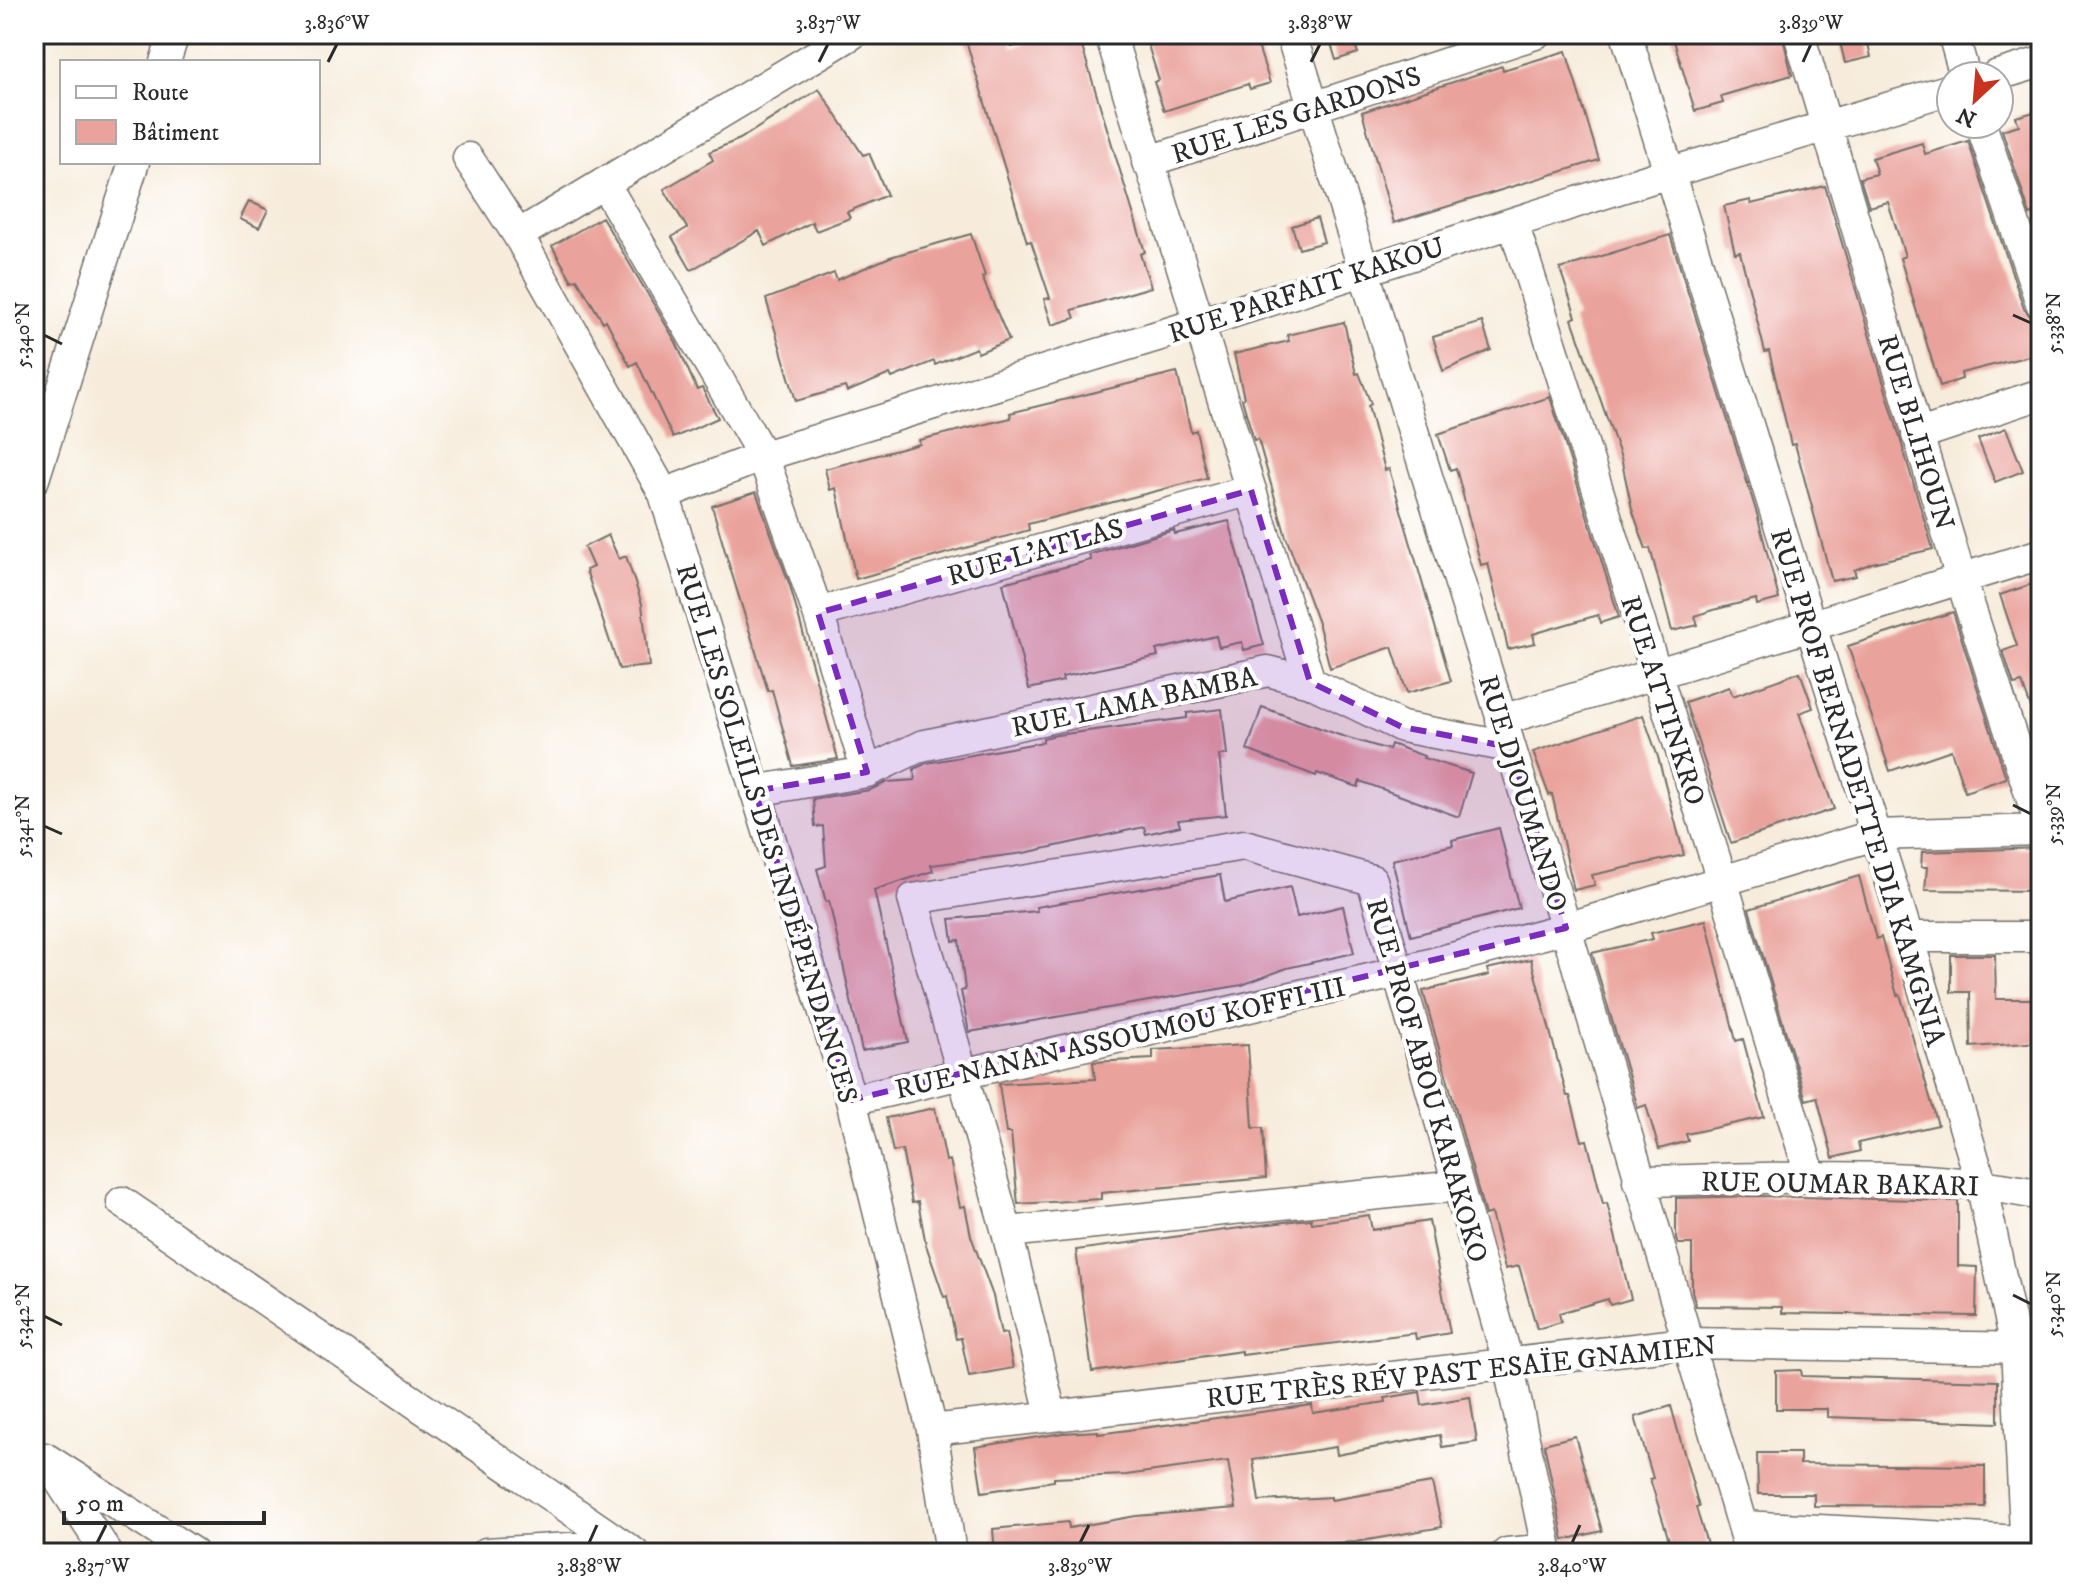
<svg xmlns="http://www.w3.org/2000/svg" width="2075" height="1587" viewBox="0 0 2075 1587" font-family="'IM FELL DW Pica',serif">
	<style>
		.building { fill: #eaa39c }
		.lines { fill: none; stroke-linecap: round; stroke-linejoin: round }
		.minor-casing { stroke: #726f69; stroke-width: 33 }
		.minor { stroke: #fff; stroke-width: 30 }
		.marked { fill: #7b2cbf; fill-opacity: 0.2; stroke: #7b2cbf; stroke-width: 6; stroke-dasharray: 16 10; stroke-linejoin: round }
		.ticks { fill: none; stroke: #2b2b2b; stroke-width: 3 }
		.labels { text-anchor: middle; stroke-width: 8; stroke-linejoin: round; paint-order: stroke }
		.street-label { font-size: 28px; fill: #2b2b2b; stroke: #fff }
		.neatline { fill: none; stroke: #2b2b2b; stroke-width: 3 }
		.ticks-label { font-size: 20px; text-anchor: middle; fill: #2b2b2b }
	</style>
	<rect width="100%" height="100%" fill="#fff"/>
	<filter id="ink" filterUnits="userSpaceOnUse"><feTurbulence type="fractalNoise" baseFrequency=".0125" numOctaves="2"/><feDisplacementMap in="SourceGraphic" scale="16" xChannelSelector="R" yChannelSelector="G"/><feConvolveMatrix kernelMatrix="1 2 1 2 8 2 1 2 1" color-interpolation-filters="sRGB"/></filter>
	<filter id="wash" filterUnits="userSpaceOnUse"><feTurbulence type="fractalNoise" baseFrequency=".006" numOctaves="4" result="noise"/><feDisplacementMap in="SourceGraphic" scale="32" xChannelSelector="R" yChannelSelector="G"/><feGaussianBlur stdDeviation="1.8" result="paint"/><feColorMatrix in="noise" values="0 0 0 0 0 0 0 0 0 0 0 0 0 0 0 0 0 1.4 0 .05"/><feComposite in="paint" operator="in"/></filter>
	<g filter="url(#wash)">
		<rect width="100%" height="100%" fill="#f7ecdb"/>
		<g id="blocks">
			<!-- building -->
			<path class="building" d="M964 34H1008L1012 47 1051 34H1078L1145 252 1140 254 1151 287 1072 310 1075 318 1052 325 1044 299 1050 298 1031 241 1027 242Z
				M1161 34H1254L1270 83 1250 89 1248 84 1164 111 1154 82 1159 80 1146 39Z
				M1328 34H1351L1358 53 1336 60Z
				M1672 34H1782L1792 75 1721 96 1723 103 1695 111Z
				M1838 34H1866L1871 57 1845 63Z
				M1566 51 1599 160 1394 223 1362 112 1502 66 1503 70Z
				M819 89 863 155 869 153 887 195 847 212 850 218 816 231 812 222 766 246 759 231 691 270 672 237 687 228 664 189 713 160 709 152 740 139Z
				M2041 110V211L2030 215 2002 130 2019 125 2016 117Z
				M1968 141 2024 309 2033 319 2041 353 1961 373 1962 379 1940 386 1900 258 1905 256 1888 202 1869 207 1860 178 1877 174 1872 158 1922 143 1925 154Z
				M1825 186 1933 549 1872 563 1854 570 1856 576 1832 581 1795 444 1791 445 1769 351 1765 352 1740 252 1735 253 1724 206 1751 200V204Z
				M249 201 268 210 259 228 240 219Z
				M602 217 676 342 697 390 702 388 718 418 673 438 637 362 630 366 606 320 603 322 577 279 572 281 552 246Z
				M1317 218 1324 242 1299 249 1292 226Z
				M971 234 985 276 982 277 1009 340 978 353 976 348 935 365 934 361 892 378 890 374 847 392 845 387 796 401 766 299 834 273 837 280 890 257Z
				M1670 235 1757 514 1779 599 1757 605 1756 599 1713 610 1695 616 1698 625 1672 631 1650 548 1646 549 1632 509 1621 458 1572 319 1576 317 1560 269Z
				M1344 322 1356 374 1359 373 1371 404 1368 406 1385 470 1389 469 1451 681 1407 693 1392 647 1330 668 1319 626 1286 537 1258 439 1254 440 1242 399 1244 398 1234 354 1289 341 1287 335Z
				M1482 322 1491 350 1443 371 1433 337Z
				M1177 372 1191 432 1196 430 1207 478 1028 524 1029 530 856 579 836 488 830 490 825 469 920 444 919 440 1011 418 1010 413Z
				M1550 397 1619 617 1600 623 1598 615 1533 634 1535 643 1508 649 1488 563 1481 565 1456 468 1450 470 1438 434Z
				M2006 428 2023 471 1995 482 1978 439Z
				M756 492 790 586 838 759 793 766 772 690 768 691 727 558 712 506Z
				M1229 521 1264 645 1244 650 1242 642 1219 647 1216 636 1156 650 1158 656 1062 677 1063 681 1029 689 1003 583 1091 560 1089 555 1174 530 1175 534Z
				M608 535 619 559 626 556 642 604 649 666 619 669 586 570 593 567 584 547Z
				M2041 581V726L2038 727 2022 683 2014 685 2003 651 2017 646 2000 595Z
				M1953 612 2006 778 1965 792 1951 750 1890 771 1848 646Z
				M1800 672 1813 708 1799 713 1834 809 1731 843 1685 702 1729 687 1733 696Z
				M1262 707 1339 735 1389 750 1391 744 1424 756 1423 758 1472 773 1459 817 1360 781 1358 787 1317 773 1316 776 1247 750Z
				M1222 709 1227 755H1219L1226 815 1178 820 1180 826 1146 834 1144 827 1024 853 931 865 933 871 874 890 908 1042 862 1051 829 901 826 902 817 869 826 866 823 826 815 827 813 799 870 790 887 782 915 780 914 769 927 763 1043 742V738L1057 735 1187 718V713Z
				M1643 715 1658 757 1684 855 1592 875 1595 885 1574 890 1552 794 1549 795 1533 752Z
				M1499 828 1519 908 1411 936 1392 860 1453 845 1452 840Z
				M2041 848V891L1925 890 1927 867H1921L1922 852Z
				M1220 875 1225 902 1290 887 1297 917 1343 906 1354 953 1287 968 1242 985 969 1032 961 991 965 990 959 940 953 941 950 919 1037 911 1036 907Z
				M1859 876 1876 939 1881 937 1897 995 1900 994 1938 1125 1858 1143 1860 1151 1833 1158 1817 1097 1806 1100 1749 909Z
				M1706 920 1736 1041 1743 1039 1764 1117 1686 1134 1688 1141 1659 1149 1646 1105 1638 1108 1592 953 1653 939 1651 933Z
				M1951 955H1995L1996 999H2041V1042L1971 1047 1970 992H1951Z
				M1531 959 1567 1096H1570L1582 1141 1587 1140 1603 1204 1607 1203 1631 1299 1610 1305 1608 1299 1559 1313 1561 1322 1537 1329 1519 1266 1505 1269 1491 1213 1485 1215 1423 991 1489 975 1487 969Z
				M1248 1045 1253 1128H1263L1266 1178 1101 1193V1199L1018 1204 1011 1133H1006L999 1084 1095 1079 1093 1062 1153 1059V1050Z
				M935 1108 946 1161 950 1160 960 1207 965 1206 971 1236 993 1296 1001 1334 1006 1333 1013 1368 969 1376 961 1338 956 1339 947 1296 944 1297 926 1245 918 1202 912 1203 902 1150 893 1152 886 1118Z
				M1759 1196 1958 1201V1266L1977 1267 1976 1316 1782 1313V1307L1696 1306 1692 1291V1244H1678L1676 1239V1198Z
				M1369 1215 1372 1230 1429 1221 1450 1333 1416 1339 1415 1333 1242 1355V1351L1092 1372 1076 1250 1300 1220 1311 1219 1312 1223Z
				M1801 1370 1802 1376 1998 1381V1423L1827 1417V1409H1776V1371Z
				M1420 1392 1422 1405 1470 1397 1477 1442 1442 1447 1440 1435 1337 1455 1336 1447 1253 1460 1259 1501 1331 1497V1500L1432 1483 1442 1527 1356 1542 1279 1546 1230 1553H995L993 1529 1068 1522 1069 1528 1136 1516 1236 1508 1228 1461 1126 1475 1054 1478V1481L982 1492 975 1447 1063 1433 1098 1431V1434L1312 1405 1313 1413 1386 1402 1385 1398Z
				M1671 1406 1699 1507 1696 1508 1710 1553H1673L1650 1479 1653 1478 1635 1417Z
				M1575 1436 1602 1531 1564 1540 1544 1444Z
				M1757 1453H1800V1464L1985 1466V1507L1814 1506V1494H1758Z"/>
		</g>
	</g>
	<g filter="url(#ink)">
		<use href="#blocks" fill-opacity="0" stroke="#726f69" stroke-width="2"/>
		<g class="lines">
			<defs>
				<path id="minor" d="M1110 34 1310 682
					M1291 34 1566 928 1750 1553
					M1626 34 1908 937 1981 1183 2016 1347 2026 1553
					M1799 34 1961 579 2041 828
					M1953 34 1965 76
					M165 62 174 34
					M1995 76 2041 62
					M1981 124 2041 303
					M468 158 518 235 664 494 851 1100 932 1430 951 1553
					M1147 162 1535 34
					M604 183 763 456 818 613 867 772
					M1513 223 1722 880 1811 1178
					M518 235 852 34
					M1917 435 2041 394
					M34 479 134 162
					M664 494 763 456 1200 323 1668 173 1951 89
					M818 613 1251 490
					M1501 720C1682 668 1861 609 2041 554
					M755 791 867 772 921 746 1268 671 1310 682 1402 727 1510 747
					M1908 937H2041
					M851 1100 1399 972 1566 928 1875 835 2041 830
					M1638 1181C1771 1179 1910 1168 2041 1195
					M122 1202 634 1553
					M1007 1232 1458 1186
					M1051 1414 1007 1232 913 899 1244 845 1372 880 1508 1362 1548 1553
					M932 1430 1686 1343 2041 1348
					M45 1458 193 1553
					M50 1466 107 1553
					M1744 1526 2041 1542
					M486 1553 619 1545
					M1507 1553 1547 1549"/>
			</defs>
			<!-- minor casing -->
			<use href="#minor" class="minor-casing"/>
			<!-- minor -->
			<use href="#minor" class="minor"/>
		</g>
	</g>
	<!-- marked area -->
	<path class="marked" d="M1251 490 1310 682 1402 727 1510 747 1566 928 851 1100 755 791 867 772 818 613Z"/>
	<!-- ticks -->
	<path class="ticks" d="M328 62 337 44M819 62 828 44M1311 62 1320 44M1803 62 1811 44M2013 315 2031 323M44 335 62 344M2013 805 2031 814M44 826 62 834M2013 1295 2031 1304M44 1316 62 1325M97 1543 106 1525M589 1543 597 1525M1080 1543 1089 1525M1572 1543 1580 1525"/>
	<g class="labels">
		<!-- street labels -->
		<g class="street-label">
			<text transform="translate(1296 114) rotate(-18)" y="10">RUE LES GARDONS</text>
			<text transform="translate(1306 289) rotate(-18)" y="10">RUE PARFAIT KAKOU</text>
			<text transform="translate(1917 432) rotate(73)" y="10">RUE BLIHOUN</text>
			<text transform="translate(1035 551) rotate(-16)" y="10">RUE L'ATLAS</text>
			<text transform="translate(1664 700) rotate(72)" y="10">RUE ATTINKRO</text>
			<text transform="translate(1134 701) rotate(-12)" y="10">RUE LAMA BAMBA</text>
			<text transform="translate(1859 787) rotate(73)" y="10">RUE PROF BERNADETTE DIA KAMGNIA</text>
			<text transform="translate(1524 793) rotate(73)" y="10">RUE DJOUMANDO</text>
			<text transform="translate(768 833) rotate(73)" y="10">RUE LES SOLEILS DES INDÉPENDANCES</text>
			<text transform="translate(1120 1037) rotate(-13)" y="10">RUE NANAN ASSOUMOU KOFFI III</text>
			<text transform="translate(1428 1080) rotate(74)" y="10">RUE PROF ABOU KARAKOKO</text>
			<text transform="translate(1840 1183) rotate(1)" y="10">RUE OUMAR BAKARI</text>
			<text transform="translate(1461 1371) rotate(-6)" y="10">RUE TRÈS RÉV PAST ESAÏE GNAMIEN</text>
		</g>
	</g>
	<!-- margin -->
	<rect width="2075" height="1587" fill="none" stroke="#fff" stroke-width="88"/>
	<!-- legend -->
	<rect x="60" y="60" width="260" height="104" fill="#ffffff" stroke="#aaaaaa" stroke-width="2"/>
	<rect x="76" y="86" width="40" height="12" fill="#ffffff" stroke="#aaaaaa" stroke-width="2"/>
	<text x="132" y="100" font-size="24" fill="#2b2b2b">Route</text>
	<rect x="76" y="120" width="40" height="24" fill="#eaa39c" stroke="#aaaaaa" stroke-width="2"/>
	<text x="132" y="140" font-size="24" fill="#2b2b2b">Bâtiment</text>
	<!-- north arrow -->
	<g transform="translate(1975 100) rotate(206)"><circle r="38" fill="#ffffff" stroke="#aaaaaa" stroke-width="2"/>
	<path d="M0-6L14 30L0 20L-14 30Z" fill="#c8321e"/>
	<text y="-12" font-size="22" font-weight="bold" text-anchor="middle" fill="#2b2b2b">N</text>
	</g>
	<!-- scale -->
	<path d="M64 1511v12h200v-12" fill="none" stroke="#2b2b2b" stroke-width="4"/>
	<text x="76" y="1511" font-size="24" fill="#2b2b2b" stroke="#ffffff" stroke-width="6" paint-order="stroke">50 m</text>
	<rect x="44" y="44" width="1987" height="1499" class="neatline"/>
	<g class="ticks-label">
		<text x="337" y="29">3.836°W</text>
		<text x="828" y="29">3.837°W</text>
		<text x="1320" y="29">3.838°W</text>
		<text x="1811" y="29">3.839°W</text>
		<text transform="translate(2053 323) rotate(-90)" y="7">5.338°N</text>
		<text transform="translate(22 335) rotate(-90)" y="7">5.340°N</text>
		<text transform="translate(2053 814) rotate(-90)" y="7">5.339°N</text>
		<text transform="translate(22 826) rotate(-90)" y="7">5.341°N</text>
		<text transform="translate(2053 1304) rotate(-90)" y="7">5.340°N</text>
		<text transform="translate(22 1316) rotate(-90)" y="7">5.342°N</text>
		<text x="97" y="1572">3.837°W</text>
		<text x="589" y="1572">3.838°W</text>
		<text x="1080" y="1572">3.839°W</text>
		<text x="1572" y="1572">3.840°W</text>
	</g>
</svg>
